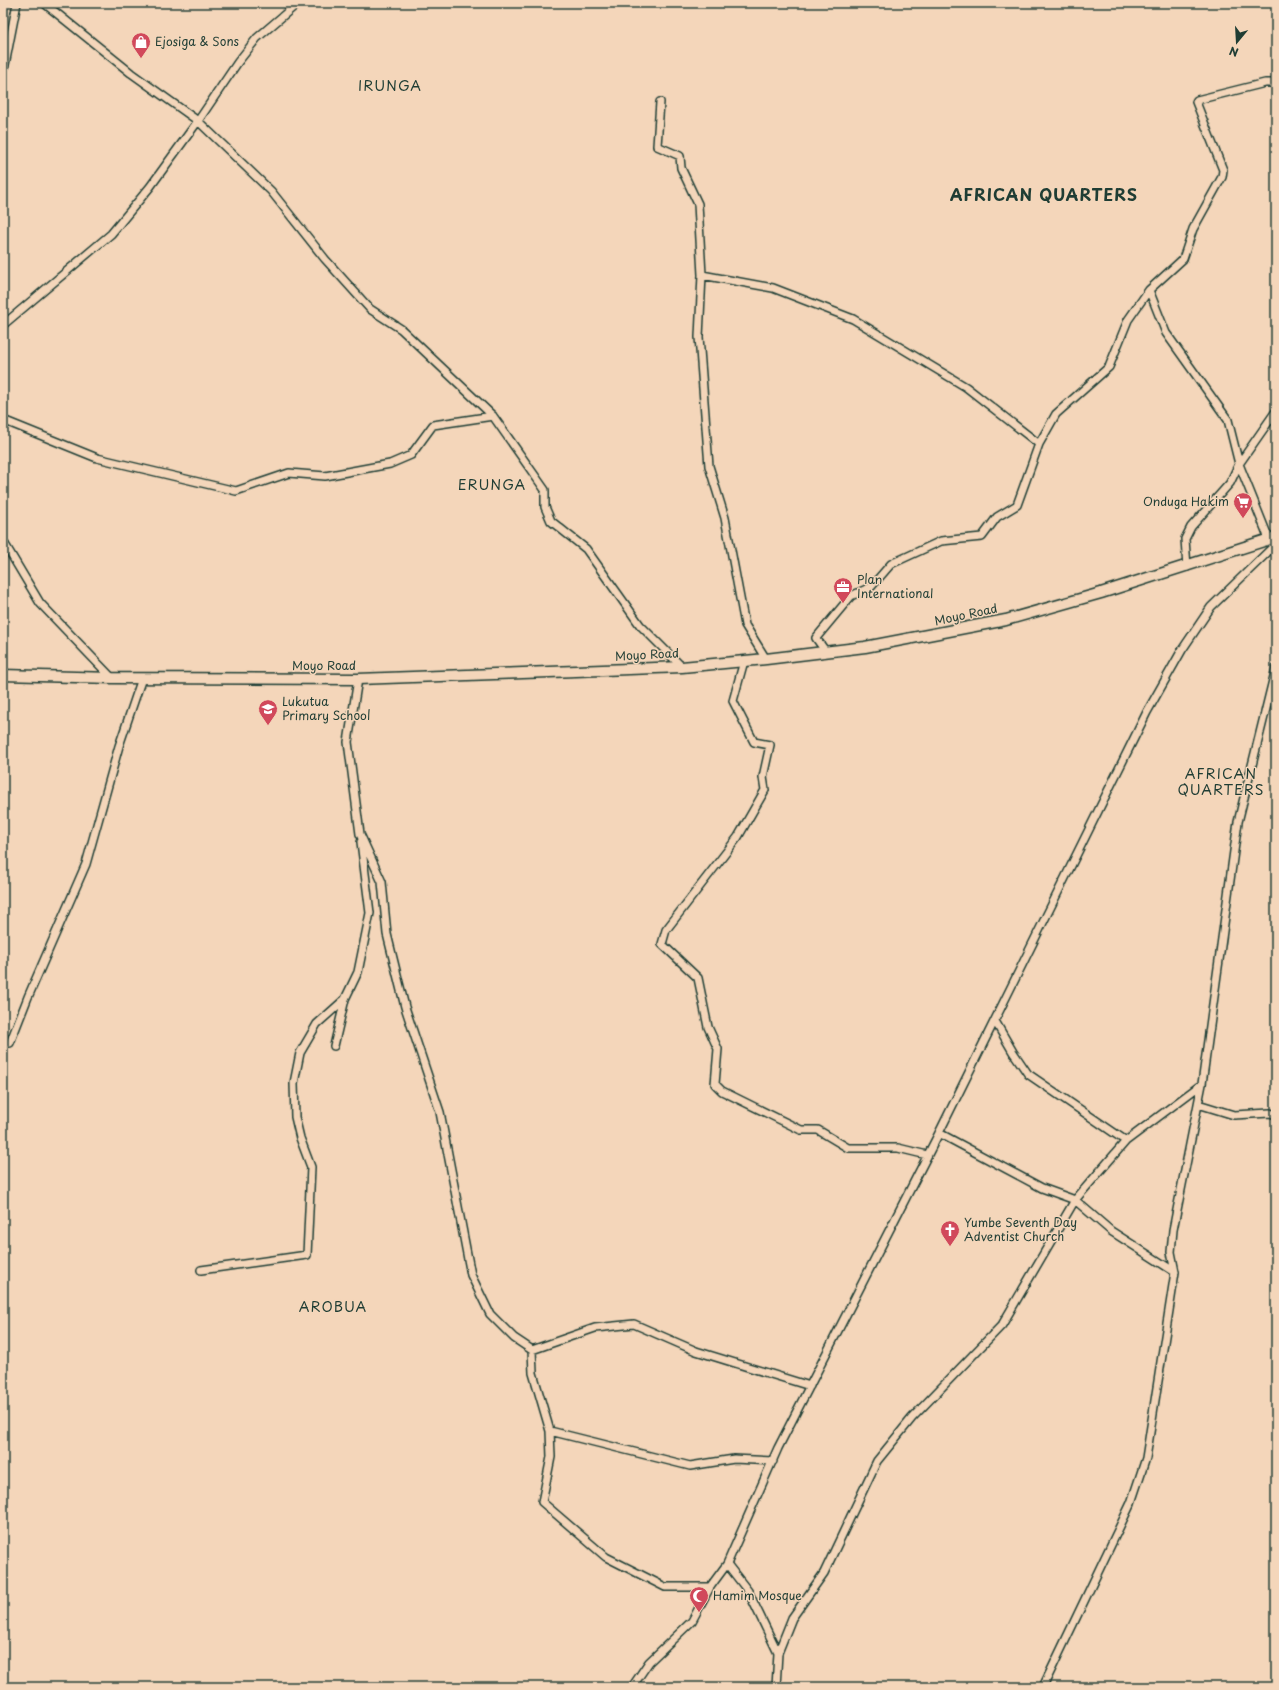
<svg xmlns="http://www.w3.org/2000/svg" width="1279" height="1690" viewBox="0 0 1279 1690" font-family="'Playpen Sans',sans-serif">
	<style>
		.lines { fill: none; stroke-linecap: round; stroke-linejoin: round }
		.street-casing { stroke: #1f3d34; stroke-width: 10 }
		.secondary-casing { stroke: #1f3d34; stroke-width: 13 }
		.street { stroke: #f4d6ba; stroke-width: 7 }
		.secondary { stroke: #f4d6ba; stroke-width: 10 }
		.labels { text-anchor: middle; stroke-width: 3; stroke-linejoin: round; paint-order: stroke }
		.poi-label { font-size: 12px; fill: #1f3d34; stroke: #f4d6ba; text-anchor: start }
		.street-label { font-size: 12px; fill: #1f3d34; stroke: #f4d6ba }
		.quarter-label { font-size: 14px; letter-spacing: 1px; fill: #1f3d34; stroke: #f4d6ba }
		.district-label { font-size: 16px; font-weight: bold; letter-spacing: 1px; fill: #1f3d34; stroke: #f4d6ba }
	</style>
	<rect width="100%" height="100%" fill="#f4d6ba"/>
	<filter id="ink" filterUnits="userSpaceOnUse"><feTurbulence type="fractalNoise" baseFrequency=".025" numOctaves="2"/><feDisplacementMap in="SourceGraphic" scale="8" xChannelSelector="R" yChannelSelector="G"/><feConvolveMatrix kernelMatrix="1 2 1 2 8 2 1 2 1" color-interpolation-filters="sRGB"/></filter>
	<g filter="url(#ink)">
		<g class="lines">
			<defs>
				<path id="street" d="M44 3 131 73 198 121 271 191 325 259 370 309 401 329 493 416 545 490V507L551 521 586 549 640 625 682 667
					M3 75 17 3
					M660 102 657 146 680 156 681 168 698 204 702 275 699 337 709 466 725 518 745 625 766 659
					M702 275 773 288 853 319 966 387 1039 444
					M3 325 111 234 150 187 198 121 238 62 257 38 298 3
					M3 420 97 458 236 491 289 473 325 476 390 464 411 455 433 425 493 416
					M1269 539 1239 464 1228 420 1166 333 1149 290 1183 259 1193 229 1222 177 1223 170 1196 102 1197 100 1265 83H1276
					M3 541 40 603 112 678
					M1187 567 1185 539 1191 527 1230 483 1239 464 1276 411
					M826 652 816 638 851 596 871 587 891 564 941 541 982 537 997 517 1017 505 1039 444 1056 414 1109 367 1128 320 1149 290
					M744 661 733 701 754 742 770 745 763 777 765 790 738 837 666 930 662 944 698 978 708 1027 718 1049 715 1084 722 1091 801 1130H818L848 1148H898L927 1155
					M358 679 348 742 360 834 382 882 387 934 405 1007 440 1112 471 1275 490 1314 514 1338 532 1350 595 1328 634 1324 696 1351 810 1386
					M995 1021 1013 1052 1028 1074 1126 1141
					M10 1043 28 997 86 864 119 746 142 678
					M334 1046 345 999 358 972 370 913 361 842
					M1198 1104 1234 1115 1270 1113 1276 1115
					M939 1133 1042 1188 1075 1200 1111 1231 1175 1272
					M201 1270 307 1255 311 1167 300 1138 295 1117 294 1083 300 1053 317 1024 345 999
					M532 1350 533 1373 550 1431 551 1457 542 1502 606 1557 665 1587H710
					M550 1431 690 1466 734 1459 773 1461
					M727 1564 748 1591 778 1653 776 1687
					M778 1653 792 1618 824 1573 877 1461 912 1418 1002 1325 1075 1200 1126 1141 1202 1084
					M632 1687 649 1662 692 1621 710 1587 727 1564 778 1448 939 1133 1147 712 1182 650 1211 607 1276 544
					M1043 1687 1131 1503 1146 1458 1175 1272 1171 1252 1173 1230 1202 1084 1238 822 1276 668"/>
				<path id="secondary" d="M3 675 112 678 358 679 682 667 766 659 865 647 1006 620 1101 593 1276 537"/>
			</defs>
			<!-- street casing -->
			<use href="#street" class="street-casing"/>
			<!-- secondary casing -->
			<use href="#secondary" class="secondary-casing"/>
			<!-- street -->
			<use href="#street" class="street"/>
			<!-- secondary -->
			<use href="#secondary" class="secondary"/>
		</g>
	</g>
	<!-- icons -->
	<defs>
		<symbol id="shop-pin" viewBox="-11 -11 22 30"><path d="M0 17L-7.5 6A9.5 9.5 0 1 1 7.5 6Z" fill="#d1495b" stroke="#f4d6ba"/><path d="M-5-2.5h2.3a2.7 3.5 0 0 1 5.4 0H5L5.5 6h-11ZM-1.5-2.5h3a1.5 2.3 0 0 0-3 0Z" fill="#fff"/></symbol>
		<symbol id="supermarket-pin" viewBox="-11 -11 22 30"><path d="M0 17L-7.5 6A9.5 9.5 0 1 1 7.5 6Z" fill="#d1495b" stroke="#f4d6ba"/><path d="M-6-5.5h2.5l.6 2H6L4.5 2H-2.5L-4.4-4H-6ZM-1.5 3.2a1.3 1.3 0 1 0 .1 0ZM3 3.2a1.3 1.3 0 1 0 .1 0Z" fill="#fff"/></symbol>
		<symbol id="office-pin" viewBox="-11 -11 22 30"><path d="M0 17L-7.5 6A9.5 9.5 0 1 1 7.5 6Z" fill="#d1495b" stroke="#f4d6ba"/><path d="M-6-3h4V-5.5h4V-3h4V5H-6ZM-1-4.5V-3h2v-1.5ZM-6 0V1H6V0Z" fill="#fff"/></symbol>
		<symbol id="school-pin" viewBox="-11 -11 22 30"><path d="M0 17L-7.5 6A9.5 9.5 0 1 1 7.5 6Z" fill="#d1495b" stroke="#f4d6ba"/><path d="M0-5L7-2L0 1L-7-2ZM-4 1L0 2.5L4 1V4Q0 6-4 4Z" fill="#fff"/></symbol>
		<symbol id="church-pin" viewBox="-11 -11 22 30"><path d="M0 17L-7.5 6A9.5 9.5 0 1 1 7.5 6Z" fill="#d1495b" stroke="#f4d6ba"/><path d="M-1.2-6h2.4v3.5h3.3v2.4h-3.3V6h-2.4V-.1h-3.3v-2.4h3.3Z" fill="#fff"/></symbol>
		<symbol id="mosque-pin" viewBox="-11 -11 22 30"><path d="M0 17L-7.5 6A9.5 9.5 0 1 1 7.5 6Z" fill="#d1495b" stroke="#f4d6ba"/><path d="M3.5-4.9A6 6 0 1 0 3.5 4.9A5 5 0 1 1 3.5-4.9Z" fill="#fff"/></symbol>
	</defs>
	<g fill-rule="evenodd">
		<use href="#shop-pin" x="130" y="31" width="22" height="30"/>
		<use href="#supermarket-pin" x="1232" y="491" width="22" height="30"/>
		<use href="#office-pin" x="832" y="576" width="22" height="30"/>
		<use href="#school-pin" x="257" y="698" width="22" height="30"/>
		<use href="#church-pin" x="939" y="1219" width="22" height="30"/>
		<use href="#mosque-pin" x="688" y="1585" width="22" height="30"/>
	</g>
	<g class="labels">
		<!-- poi labels -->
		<g class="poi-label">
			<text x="155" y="46">Ejosiga &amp; Sons</text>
			<text x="1229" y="506" text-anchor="end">Onduga Hakim</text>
			<text x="857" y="584">Plan<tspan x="857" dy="14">International</tspan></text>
			<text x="282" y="706">Lukutua<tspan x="282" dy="14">Primary School</tspan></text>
			<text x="964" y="1227">Yumbe Seventh Day<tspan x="964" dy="14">Adventist Church</tspan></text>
			<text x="713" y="1600">Hamim Mosque</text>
		</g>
		<!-- street labels -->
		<g class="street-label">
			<text transform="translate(966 615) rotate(-12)" y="4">Moyo Road</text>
			<text transform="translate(647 655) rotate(-3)" y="4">Moyo Road</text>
			<text x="324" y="670">Moyo Road</text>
		</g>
		<!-- quarter labels -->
		<g class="quarter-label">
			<text x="390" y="91">IRUNGA</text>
			<text x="492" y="490">ERUNGA</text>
			<text x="1221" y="779">AFRICAN<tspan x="1221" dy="16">QUARTERS</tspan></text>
			<text x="333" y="1312">AROBUA</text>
		</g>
		<!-- district labels -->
		<g class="district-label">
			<text x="1044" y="201">AFRICAN QUARTERS</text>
		</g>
	</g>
	<!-- margin -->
	<rect width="1279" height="1690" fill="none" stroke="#f4d6ba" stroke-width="16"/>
	<rect x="8" y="8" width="1263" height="1674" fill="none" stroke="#1f3d34" stroke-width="1.5" filter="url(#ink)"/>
	<!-- north arrow -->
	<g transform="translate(1237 42) rotate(198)" stroke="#f4d6ba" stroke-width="3" paint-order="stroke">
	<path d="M0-3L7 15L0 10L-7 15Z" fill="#1f3d34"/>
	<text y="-6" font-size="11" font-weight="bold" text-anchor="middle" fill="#1f3d34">N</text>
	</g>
</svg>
